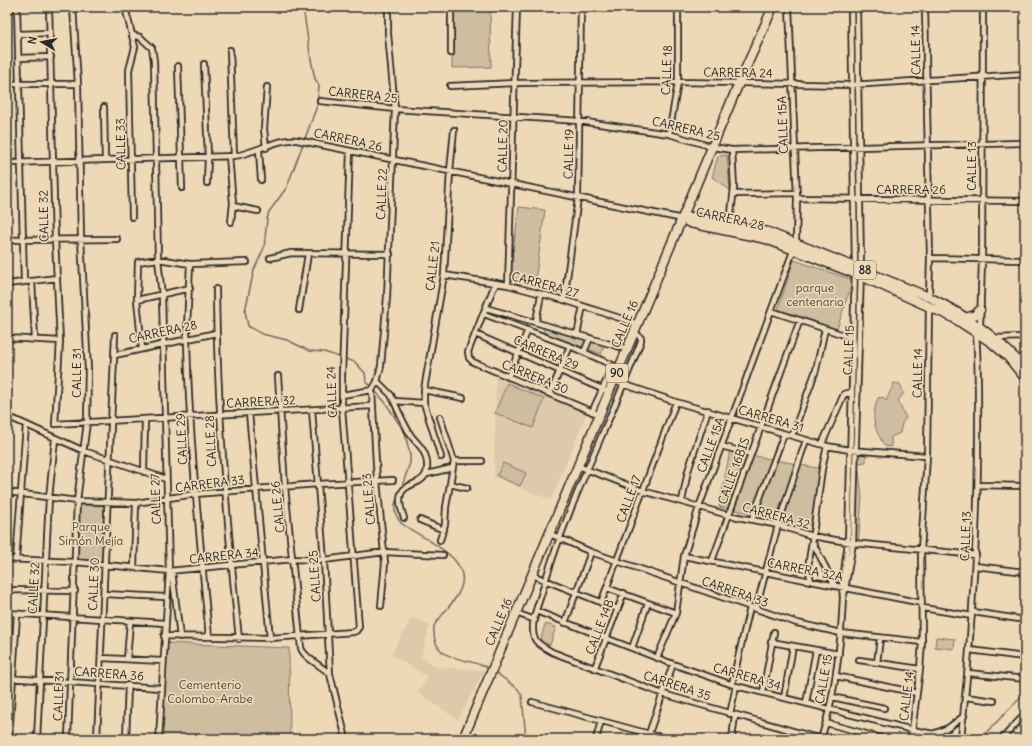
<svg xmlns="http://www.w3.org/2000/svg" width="1032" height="746" viewBox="0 0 1032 746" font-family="Delius,sans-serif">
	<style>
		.built { fill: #decaab }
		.green { fill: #cfbda0; stroke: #7d7466 }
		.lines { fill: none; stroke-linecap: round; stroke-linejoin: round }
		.stream { stroke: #726a5e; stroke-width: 1.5 }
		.street-casing { stroke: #2b2b2b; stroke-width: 8 }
		.highway-casing { stroke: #2b2b2b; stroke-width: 11 }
		.street { stroke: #eed9b7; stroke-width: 4.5 }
		.highway { stroke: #eed9b7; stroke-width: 8 }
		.labels { text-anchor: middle; stroke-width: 3.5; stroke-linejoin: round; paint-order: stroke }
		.shield { fill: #eed9b7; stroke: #665f55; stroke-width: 1 }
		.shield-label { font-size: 11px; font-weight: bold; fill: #2b2b2b }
		.street-label { font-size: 12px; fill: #2b2b2b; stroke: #eed9b7 }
		.park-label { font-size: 12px; fill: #4c4842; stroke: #eed9b7 }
	</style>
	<rect width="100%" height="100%" fill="#eed9b7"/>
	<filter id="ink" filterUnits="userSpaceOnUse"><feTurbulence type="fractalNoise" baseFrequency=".025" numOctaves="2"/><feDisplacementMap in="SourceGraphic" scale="8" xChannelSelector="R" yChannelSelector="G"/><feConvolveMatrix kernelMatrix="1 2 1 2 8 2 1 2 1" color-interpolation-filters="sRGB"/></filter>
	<g filter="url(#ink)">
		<!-- built -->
		<path class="built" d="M496 373 588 411 551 500 494 477Z
			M412 617 430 625 421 656 436 667 485 670 458 720 417 692 428 677 391 655Z"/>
		<!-- green -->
		<path class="green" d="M490 9 491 67 452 68V10Z
			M727 155 730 190 712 177 718 156Z
			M519 207 545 210 535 282 509 279Z
			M794 260 853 280 837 329 778 309Z
			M544 327 605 342 601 354 583 347 587 338 583 347 543 334Z
			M507 383 544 399 533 428 495 413Z
			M894 383 900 384 904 393 898 401 906 418 902 423 900 433 891 437V447L885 446C874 429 870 418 878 398L883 397 886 401Z
			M866 450V462L858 463 862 497 858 548 850 544V468L852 452Z
			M730 451 822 469 811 525 719 507Z
			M503 463 526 473 520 486 497 476Z
			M80 505 104 506 102 562 77 561Z
			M545 624 556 627 550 645 540 642Z
			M936 637 955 639 954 649 935 647Z
			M165 643 289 648 290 739H160Z"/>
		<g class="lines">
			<!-- stream -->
			<path class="stream" d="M303 7 310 54 315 79 319 85 317 106 287 187 269 212 267 219 264 248 254 270 245 311 248 326 262 334 287 340 310 351 324 352 355 362 365 373 366 381 385 402 405 433 410 455V463L400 492
				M399 496C392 505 394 514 401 523 421 539 479 558 458 594 451 606 441 615 434 626 431 665 466 655 490 669
				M495 672 518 689 522 696 526 739
				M980 739 1025 693"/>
			<defs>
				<path id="street" d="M17 7 24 282
					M49 7 55 239 60 341 55 424 372 406
					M125 7 135 47 129 70 132 217
					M925 7 930 258 929 297
					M7 8 15 7
					M18 34 50 33
					M132 35 140 37 152 48 154 61 158 259 162 296 169 571 159 739
					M230 50 234 156
					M451 53V7
					M18 58 51 57
					M204 64 208 157 207 183
					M178 66 182 188
					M7 84H78
					M450 86 515 83 678 82 851 85 1025 74
					M320 101 395 109 579 121 669 134 713 147 732 150 1025 143
					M104 107 105 160
					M669 134 678 82V7
					M266 148 264 129 267 87
					M259 150 261 180
					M732 150 734 187 731 214 733 225
					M229 156 233 203 231 222
					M7 163 234 156C256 153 276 138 297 140L683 219
					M734 194 796 193
					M797 198 1025 201
					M233 206 258 211
					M7 240 117 239
					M270 258 291 253 390 254
					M930 258 1025 260
					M190 264C189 289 187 315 187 340 189 439 200 538 209 637
					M444 275 508 285 564 300 638 324
					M32 281 35 339
					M497 283 493 289 468 352 469 358 473 362 600 415
					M7 284 57 278
					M508 285 517 7
					M216 289C217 406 227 522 239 639
					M137 300 190 288
					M564 300 578 198 581 7
					M486 308 627 349
					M299 310 308 254
					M771 311 853 338
					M484 314 570 346 619 368
					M536 321 541 295
					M980 327 982 260 983 7
					M635 332 641 338V341C609 425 567 505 542 592 538 605 530 623 534 637 536 644 546 648 552 652L663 694 821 739
					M475 334 609 392
					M577 335 583 306
					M7 338 60 341
					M995 338 1025 337
					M142 349 137 300 138 262 158 259 190 264 247 262
					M584 352 590 338
					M115 355 216 333
					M278 376 285 487 301 648C304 658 322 666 330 674
					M508 377 528 330
					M377 381 391 395 394 401 424 403
					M614 381 676 402 827 446 850 450 927 456
					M372 390 377 382 381 366 387 297 395 109 388 34V7
					M372 390 377 481 385 563 381 606
					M424 390 463 398
					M550 394 570 346
					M342 395 372 390
					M394 401C397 409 407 430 412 437 419 445 426 451 427 463 430 496 387 471 404 518
					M312 410 324 560 330 674 346 739
					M592 412 613 366
					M249 413 270 638
					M7 416 84 451 166 479
					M792 436 816 370 825 329
					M822 444 844 394 852 392
					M721 446 751 454
					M827 446 822 469 812 541 835 586
					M441 457 424 403V390L444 275 450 171 454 130
					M454 461H482
					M578 466 643 491 728 515 778 525 812 536 853 543 976 555
					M144 472 145 419
					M427 474 452 468
					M450 484 467 488
					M978 485 1025 486
					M7 492 77 501 136 503 195 494 318 484 393 480
					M682 501 688 471 708 410
					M752 519 784 434
					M420 520 444 530
					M550 534 591 552 797 623 841 633 922 642
					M440 540 445 524 446 507 454 461 440 417
					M684 556 922 603
					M7 559 75 562 169 571 293 559 324 560 384 552 443 555
					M16 560 26 425
					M712 561 800 320
					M975 566 1025 572
					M134 568 136 503
					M172 571 180 637
					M532 575 618 609
					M811 581 808 567 812 541
					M607 588 676 613
					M7 590 75 591
					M104 594 166 597
					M844 595 853 543 861 269 857 7
					M601 603 676 402
					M923 608 972 616
					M756 609 778 525 806 440
					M536 611 673 664 736 686 913 730 959 739
					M973 612 1019 619
					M7 613 165 623
					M516 613 535 620
					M565 623 591 552
					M164 636 270 638 353 632 356 631 359 627 342 408V375L350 151
					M771 642 839 654
					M632 648 648 603
					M970 650 1024 657
					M102 658 162 661
					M657 658 676 613 684 556 699 507 796 243 797 198 789 7
					M127 659 130 622
					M859 660 920 669
					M877 663 880 638
					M595 667 624 593
					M968 673 1025 679
					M836 676 917 693
					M7 678 161 688
					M732 684 750 607
					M763 692 774 632
					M832 697 884 708
					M966 697 994 701
					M784 698 793 646
					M532 702 668 739
					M806 703 816 650
					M730 714 736 686
					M826 723 885 739
					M933 734 948 728 964 716
					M9 739 17 614
					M37 739 49 498 55 439
					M68 739 77 501 87 422 88 370 81 239 78 84 73 7
					M97 739 115 335
					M126 739 128 685
					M596 739 601 721
					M647 739 673 664
					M732 739 735 715
					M821 739C836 693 841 645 843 597L842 587 848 542 855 267 851 7
					M911 739 920 669 922 642 921 550 927 456 929 307
					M961 739C971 644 977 549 978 454 978 413 979 372 976 332
					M1002 739 1025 714"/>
				<path id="highway" d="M683 219 690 223 766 239 861 276 952 317 992 343 1008 357 1025 378
					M683 219 692 217 768 232 929 297C967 316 998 337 1025 369
					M968 317 975 315 980 310
					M463 739 739 83 773 7"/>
			</defs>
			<!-- street casing -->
			<use href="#street" class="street-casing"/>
			<!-- highway casing -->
			<use href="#highway" class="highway-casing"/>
			<!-- street -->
			<use href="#street" class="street"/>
			<!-- highway -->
			<use href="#highway" class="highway"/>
		</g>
	</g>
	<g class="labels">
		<!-- shield labels -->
		<g class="shield">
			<rect x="854" y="261" width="22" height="18" rx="3"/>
			<rect x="606" y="364" width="22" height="18" rx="3"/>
		</g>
		<g class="shield-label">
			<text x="865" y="274">88</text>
			<text x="617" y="377">90</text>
		</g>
		<!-- street labels -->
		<g class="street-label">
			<text transform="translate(916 50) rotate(-91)" y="4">CALLE 14</text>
			<text transform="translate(667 70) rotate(-88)" y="4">CALLE 18</text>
			<text transform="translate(738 73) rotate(1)" y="4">CARRERA 24</text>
			<text transform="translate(363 95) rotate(6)" y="4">CARRERA 25</text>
			<text transform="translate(783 125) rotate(-92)" y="4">CALLE 15A</text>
			<text transform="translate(686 129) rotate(13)" y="4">CARRERA 25</text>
			<text transform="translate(348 140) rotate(12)" y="4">CARRERA 26</text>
			<text transform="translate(121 144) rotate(-91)" y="4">CALLE 33</text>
			<text transform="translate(503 146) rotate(-89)" y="4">CALLE 20</text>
			<text transform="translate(569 154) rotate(-89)" y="4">CALLE 19</text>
			<text transform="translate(972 166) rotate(-90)" y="4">CALLE 13</text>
			<text x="911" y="194">CARRERA 26</text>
			<text transform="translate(382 194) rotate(-88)" y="4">CALLE 22</text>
			<text transform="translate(44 216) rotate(-91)" y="4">CALLE 32</text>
			<text transform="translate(730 219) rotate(12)" y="4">CARRERA 28</text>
			<text transform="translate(433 266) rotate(-84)" y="4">CALLE 21</text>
			<text transform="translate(545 285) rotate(15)" y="4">CARRERA 27</text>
			<text transform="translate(625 324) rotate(-67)" y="4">CALLE 16</text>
			<text transform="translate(163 332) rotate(-12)" y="4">CARRERA 28</text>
			<text transform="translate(849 350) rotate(-88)" y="4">CALLE 15</text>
			<text transform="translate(546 353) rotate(23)" y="4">CARRERA 29</text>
			<text transform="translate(77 373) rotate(-90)" y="4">CALLE 31</text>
			<text transform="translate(918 373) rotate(-89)" y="4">CALLE 14</text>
			<text transform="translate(535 377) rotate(22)" y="4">CARRERA 30</text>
			<text transform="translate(332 392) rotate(-92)" y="4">CALLE 24</text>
			<text transform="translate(261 402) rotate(-3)" y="4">CARRERA 32</text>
			<text transform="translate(771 419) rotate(16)" y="4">CARRERA 31</text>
			<text transform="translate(182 439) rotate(-93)" y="4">CALLE 29</text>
			<text transform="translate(211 441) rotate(-93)" y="4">CALLE 28</text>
			<text transform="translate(711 445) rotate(-70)" y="4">CALLE 15A</text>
			<text transform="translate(734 471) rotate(-70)" y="4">CALLE 16BIS</text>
			<text transform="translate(210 484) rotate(-7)" y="4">CARRERA 33</text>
			<text transform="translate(156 499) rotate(-92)" y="4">CALLE 27</text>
			<text transform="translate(369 499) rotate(-95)" y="4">CALLE 23</text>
			<text transform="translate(629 499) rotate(-70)" y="4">CALLE 17</text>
			<text transform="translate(278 507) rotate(-96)" y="4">CALLE 26</text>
			<text transform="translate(776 516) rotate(15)" y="4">CARRERA 32</text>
			<text transform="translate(966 536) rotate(-88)" y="4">CALLE 13</text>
			<text transform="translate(224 556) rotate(-6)" y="4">CARRERA 34</text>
			<text transform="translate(805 570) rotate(11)" y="4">CARRERA 32A</text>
			<text transform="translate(315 576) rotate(-94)" y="4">CALLE 25</text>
			<text transform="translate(94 584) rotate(-88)" y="4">CALLE 30</text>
			<text transform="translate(34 588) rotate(-87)" y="4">CALLE 32</text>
			<text transform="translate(735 592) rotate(19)" y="4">CARRERA 33</text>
			<text transform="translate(499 622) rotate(-67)" y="4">CALLE 16</text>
			<text transform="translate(600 627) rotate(-69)" y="4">CALLE 14B</text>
			<text transform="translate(109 674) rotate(4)" y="4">CARRERA 36</text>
			<text transform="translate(747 677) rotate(16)" y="4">CARRERA 34</text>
			<text transform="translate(824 679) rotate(-80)" y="4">CALLE 15</text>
			<text transform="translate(677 686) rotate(18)" y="4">CARRERA 35</text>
			<text transform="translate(59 696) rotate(-88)" y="4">CALLE 31</text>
			<text transform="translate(907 696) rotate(-83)" y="4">CALLE 14</text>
		</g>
		<!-- park labels -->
		<g class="park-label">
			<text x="815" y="292">parque<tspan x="815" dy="14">centenario</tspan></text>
			<text x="91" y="531">Parque<tspan x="91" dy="14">Simón Mejía</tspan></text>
			<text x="210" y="689">Cementerio<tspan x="210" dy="14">Colombo-Arabe</tspan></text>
		</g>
	</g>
	<!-- margin -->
	<rect width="1032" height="746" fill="none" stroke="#eed9b7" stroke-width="24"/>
	<rect x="12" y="12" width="1008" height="722" fill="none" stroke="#2b2b2b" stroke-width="1.5" filter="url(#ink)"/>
	<!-- north arrow -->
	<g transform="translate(42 42) rotate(280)" stroke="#eed9b7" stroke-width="3" paint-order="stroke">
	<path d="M0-3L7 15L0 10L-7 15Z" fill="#2b2b2b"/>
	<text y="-6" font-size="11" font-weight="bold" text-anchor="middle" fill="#2b2b2b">N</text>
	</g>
</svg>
